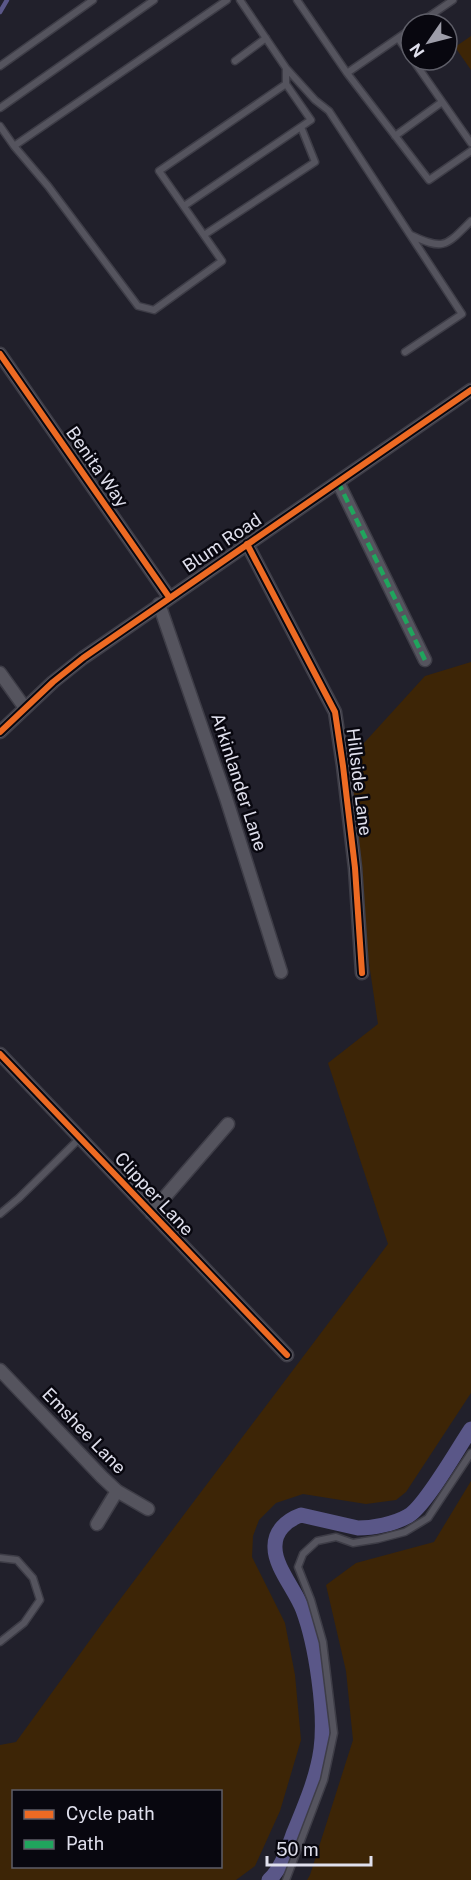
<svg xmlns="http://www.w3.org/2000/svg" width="471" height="1880" viewBox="0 0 471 1880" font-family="'Public Sans',sans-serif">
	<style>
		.green { fill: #3d2506; fill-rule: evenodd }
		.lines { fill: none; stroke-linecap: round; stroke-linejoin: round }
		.stream { stroke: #5a5788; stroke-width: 4.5 }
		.canal { stroke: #5a5788; stroke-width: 15 }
		.service-casing { stroke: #3e3d47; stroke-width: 9 }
		.minor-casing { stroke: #3e3d47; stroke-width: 15 }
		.service { stroke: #55545e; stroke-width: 6 }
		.minor { stroke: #55545e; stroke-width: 12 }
		.quiet { stroke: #20a55d; stroke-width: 4.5; stroke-dasharray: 9 4.5; stroke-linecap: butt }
		.cycleway-casing { stroke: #08070f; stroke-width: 10 }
		.cycleway { stroke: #ed6a23; stroke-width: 6 }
		.labels { text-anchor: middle; stroke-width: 5; stroke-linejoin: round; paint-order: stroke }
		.street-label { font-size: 18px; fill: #e0e0ed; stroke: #08070f }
	</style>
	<rect width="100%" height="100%" fill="#21202b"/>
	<!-- green -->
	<path class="green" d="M471 36V70L455 47Z
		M471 662V1393L406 1492 396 1500 366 1504 303 1494 276 1503 259 1520 253 1536 252 1557 285 1623 295 1675 301 1740 280 1811 255 1866 236 1880H0V1745L16 1742 106 1618 388 1244 328 1063 378 1024 355 868 343 766 425 676ZM14 1792H220V1866H14Z
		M471 1481V1880H307L310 1875 353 1740 346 1671 326 1585 356 1563 434 1542Z"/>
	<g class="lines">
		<!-- stream -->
		<path class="stream" d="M0 12 7 0"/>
		<!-- canal -->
		<path class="canal" d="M269 1880C282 1868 288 1848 294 1832 305 1805 317 1778 321 1749 326 1712 316 1645 303 1610 296 1591 275 1567 275 1548 274 1531 287 1520 301 1515L358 1528C373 1528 394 1524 408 1516 425 1507 458 1448 471 1429"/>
		<defs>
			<path id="service" d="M240 0 286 68V84
				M297 0 347 73 411 29
				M418 24 453 0
				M398 38 411 57
				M413 60 471 143
				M235 61 266 38
				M0 66 93 0
				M286 68 315 100 329 111 462 314 405 352
				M347 73 429 180 471 151
				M0 108 154 0
				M0 126 14 146 48 186 138 306 154 310 222 261C201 231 180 201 159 171L286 84 311 120 184 206
				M395 136 442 102
				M14 146 227 0
				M204 235 315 162 301 127
				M411 235C444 251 446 246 471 221
				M0 1214 19 1198 80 1138
				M0 1558 17 1560 33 1578 40 1600 24 1623 0 1642
				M286 1880 324 1780 334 1733 323 1642 311 1600 298 1567 303 1554 317 1541 336 1537 353 1543 378 1539 405 1532 428 1518 471 1453"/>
			<path id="minor" d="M0 354 169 597
				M338 482 425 660
				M247 544 335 712 343 766 355 868 362 973
				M159 604 226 798 281 972
				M0 673 25 708
				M0 732 53 682 83 658 471 390
				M0 1054 287 1355
				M151 1213 228 1124
				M0 1370 102 1477 117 1491 148 1509
				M97 1524 117 1491"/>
		</defs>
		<!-- service casing -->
		<use href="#service" class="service-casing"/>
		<!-- minor casing -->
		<use href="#minor" class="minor-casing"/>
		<!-- service -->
		<use href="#service" class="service"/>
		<!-- minor -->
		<use href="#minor" class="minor"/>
		<!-- quiet -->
		<path class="quiet" d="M338 482 425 660"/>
		<defs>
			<path id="cycleway" d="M0 354 169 597
				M247 544 335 712 343 766 355 868 362 973
				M0 732 53 682 83 658 471 390
				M0 1054 287 1355"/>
		</defs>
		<!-- cycleway casing -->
		<use href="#cycleway" class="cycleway-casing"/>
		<!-- cycleway -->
		<use href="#cycleway" class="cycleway"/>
	</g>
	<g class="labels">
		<!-- street labels -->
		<g class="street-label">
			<text transform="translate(97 467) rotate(55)" y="6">Benita Way</text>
			<text transform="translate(222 543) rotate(-34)" y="6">Blum Road</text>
			<text transform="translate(239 782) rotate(72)" y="6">Arkinlander Lane</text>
			<text transform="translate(359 782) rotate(83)" y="6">Hillside Lane</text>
			<text transform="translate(154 1194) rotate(47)" y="6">Clipper Lane</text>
			<text transform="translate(84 1431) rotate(46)" y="6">Emshee Lane</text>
		</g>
	</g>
	<!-- legend -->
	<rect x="12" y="1790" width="210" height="78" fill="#08070f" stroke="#5e5e68" stroke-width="1.5"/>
	<rect x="24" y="1810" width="30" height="9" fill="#ed6a23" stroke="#5e5e68" stroke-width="1.5"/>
	<text x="66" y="1820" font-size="18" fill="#e0e0ed">Cycle path</text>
	<rect x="24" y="1840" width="30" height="9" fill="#20a55d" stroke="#5e5e68" stroke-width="1.5"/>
	<text x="66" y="1850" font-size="18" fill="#e0e0ed">Path</text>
	<!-- north arrow -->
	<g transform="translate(429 42) rotate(235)"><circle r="28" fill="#08070f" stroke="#5e5e68" stroke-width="1.5"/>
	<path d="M0-4.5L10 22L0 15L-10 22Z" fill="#9d9da9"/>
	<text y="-9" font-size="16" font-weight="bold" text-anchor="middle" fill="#e0e0ed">N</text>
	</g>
	<!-- scale -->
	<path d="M267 1856v9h104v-9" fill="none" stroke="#e0e0ed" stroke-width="3"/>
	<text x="276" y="1856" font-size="18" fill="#e0e0ed" stroke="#08070f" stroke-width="4.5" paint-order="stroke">50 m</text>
</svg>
